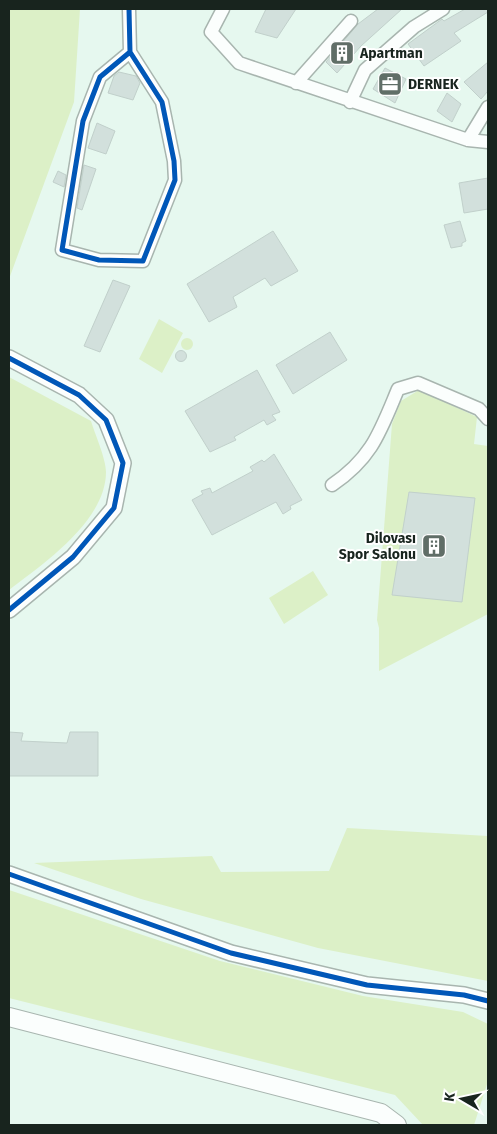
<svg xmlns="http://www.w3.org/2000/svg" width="497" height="1134" viewBox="0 0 497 1134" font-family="'Fira Sans',sans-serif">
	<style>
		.green { fill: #dcf0c7 }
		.building { fill: #d2e0dc; stroke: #c1d0cb }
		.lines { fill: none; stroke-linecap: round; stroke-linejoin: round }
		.minor-casing { stroke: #a8b5af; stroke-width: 15 }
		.tertiary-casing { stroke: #a8b5af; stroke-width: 18 }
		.secondary-casing { stroke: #a8b5af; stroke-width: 20 }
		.minor { stroke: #fbfefd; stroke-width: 12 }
		.tertiary { stroke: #fbfefd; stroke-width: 15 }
		.secondary { stroke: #fbfefd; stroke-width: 18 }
		.cycleway-casing { stroke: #fff; stroke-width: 8 }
		.cycleway { stroke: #0057b8; stroke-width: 5 }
		.labels { text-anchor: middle; stroke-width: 4; stroke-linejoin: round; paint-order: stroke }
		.poi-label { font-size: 14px; font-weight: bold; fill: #18241e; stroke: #fff; text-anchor: start }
	</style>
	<rect width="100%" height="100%" fill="#e6f8ef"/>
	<!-- green -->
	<path class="green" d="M9 9H80L74 102 9 279Z
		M159 319 183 333 162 373 139 359Z
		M181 344a6 6 0 1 1 12 0a6 6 0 1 1-12 0Z
		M9 377 91 421C95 434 106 459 106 472 106 521 43 564 9 590Z
		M419 390 477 417 474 444 488 446V614L379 671V628L377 620 392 424 401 401Z
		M313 571 328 595 284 624 269 598Z
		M347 828 488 836V981L318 948 141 899 34 863 212 856 221 872 329 871Z
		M9 890 220 961 363 996 463 1012 488 1024V1081L474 1125H423L395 1095 9 998Z"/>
	<!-- building -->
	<path class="building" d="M266 9H296L277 38 255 32Z
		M378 9H402L361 46 337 73 326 62 358 24Z
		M465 9H488V12L454 33 461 41 424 66 408 44 442 19 444 21Z
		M488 62V91L481 99 464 82Z
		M385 68 406 79 395 103 373 89Z
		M119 72 136 76 140 83 133 100 108 93 114 76Z
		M447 93 461 104 452 122 437 111Z
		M97 123 115 131 106 154 88 148Z
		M84 165 96 169 82 210 77 208Z
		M58 171 66 175 64 187 53 182Z
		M488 178V209L464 213 459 183Z
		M460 221 466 241 462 243V246L451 248 444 225Z
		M273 231 298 271 271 286 265 278 233 297 237 307 209 322 187 284Z
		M113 280 130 286 100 352 84 346Z
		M330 332 347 360 293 394 276 365Z
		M175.5 356a5.5 5.5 0 1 1 11 0a5.5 5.5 0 1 1-11 0Z
		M257 370 280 412 272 415 276 420 267 425 264 420 234 437 236 440 210 452 185 411Z
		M274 454 302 500 290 506 291 509 283 514 276 502 212 535 192 500 203 494 201 491 210 488 212 493 253 471 250 467 262 460 264 462Z
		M409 492 475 498 462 602 392 595Z
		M9 732 23 733 21 741 67 743 70 732H98V776H9Z"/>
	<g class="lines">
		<defs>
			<path id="minor" d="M129 9 130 52 162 102 174 161 175 180 143 261 99 260 62 250 83 121 100 77 130 52
				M223 9 211 32 239 63 468 140 488 142
				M296 83 351 21
				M350 102 365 70 414 27 443 9
				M468 140 488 107
				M332 485C372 458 380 432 398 389L418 383 479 409 488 419"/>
			<path id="tertiary" d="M9 358 79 395 106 420 123 463 114 508 73 557 9 610
				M9 874 231 953 367 985 464 995 488 1001"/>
			<path id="secondary" d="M9 1017 381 1113 397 1125"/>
		</defs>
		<!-- minor casing -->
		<use href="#minor" class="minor-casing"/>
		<!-- tertiary casing -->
		<use href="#tertiary" class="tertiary-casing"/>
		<!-- secondary casing -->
		<use href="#secondary" class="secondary-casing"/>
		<!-- minor -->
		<use href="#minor" class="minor"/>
		<!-- tertiary -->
		<use href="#tertiary" class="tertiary"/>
		<!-- secondary -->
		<use href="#secondary" class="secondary"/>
		<defs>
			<path id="cycleway" d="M129 9 130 52 162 102 174 161 175 180 143 261 99 260 62 250 83 121 100 77 130 52
				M9 358 79 395 106 420 123 463 114 508 73 557 9 610
				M9 874 231 953 367 985 464 995 488 1001"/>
		</defs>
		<!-- cycleway casing -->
		<use href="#cycleway" class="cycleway-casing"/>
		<!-- cycleway -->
		<use href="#cycleway" class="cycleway"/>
	</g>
	<!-- icons -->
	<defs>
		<symbol id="building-square" viewBox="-11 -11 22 22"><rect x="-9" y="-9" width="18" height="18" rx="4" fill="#606e67" stroke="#fff"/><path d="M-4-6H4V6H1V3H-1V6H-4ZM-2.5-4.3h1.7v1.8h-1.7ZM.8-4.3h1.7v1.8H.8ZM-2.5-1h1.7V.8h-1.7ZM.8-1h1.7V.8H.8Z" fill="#fff"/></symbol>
		<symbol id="office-square" viewBox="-11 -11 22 22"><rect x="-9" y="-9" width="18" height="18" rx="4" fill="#606e67" stroke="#fff"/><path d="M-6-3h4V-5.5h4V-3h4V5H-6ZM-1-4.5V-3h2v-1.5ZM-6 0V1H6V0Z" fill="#fff"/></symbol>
	</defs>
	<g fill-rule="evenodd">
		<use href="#building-square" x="328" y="39" width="28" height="28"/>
		<use href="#office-square" x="376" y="70" width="28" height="28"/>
		<use href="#building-square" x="420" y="532" width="28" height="28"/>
	</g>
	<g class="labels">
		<!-- poi labels -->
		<g class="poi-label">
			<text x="360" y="58">Apartman</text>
			<text x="408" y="89">DERNEK</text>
			<text x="416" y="543" text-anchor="end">Dilovası<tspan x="416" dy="16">Spor Salonu</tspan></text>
		</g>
	</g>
	<!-- border -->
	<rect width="497" height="1134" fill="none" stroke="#18241e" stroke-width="20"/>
	<!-- north arrow -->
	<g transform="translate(462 1099) rotate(279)" stroke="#ffffff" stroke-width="4" paint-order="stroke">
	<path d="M0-4L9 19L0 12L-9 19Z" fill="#18241e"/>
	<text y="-8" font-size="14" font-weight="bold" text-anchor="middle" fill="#18241e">K</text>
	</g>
</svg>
